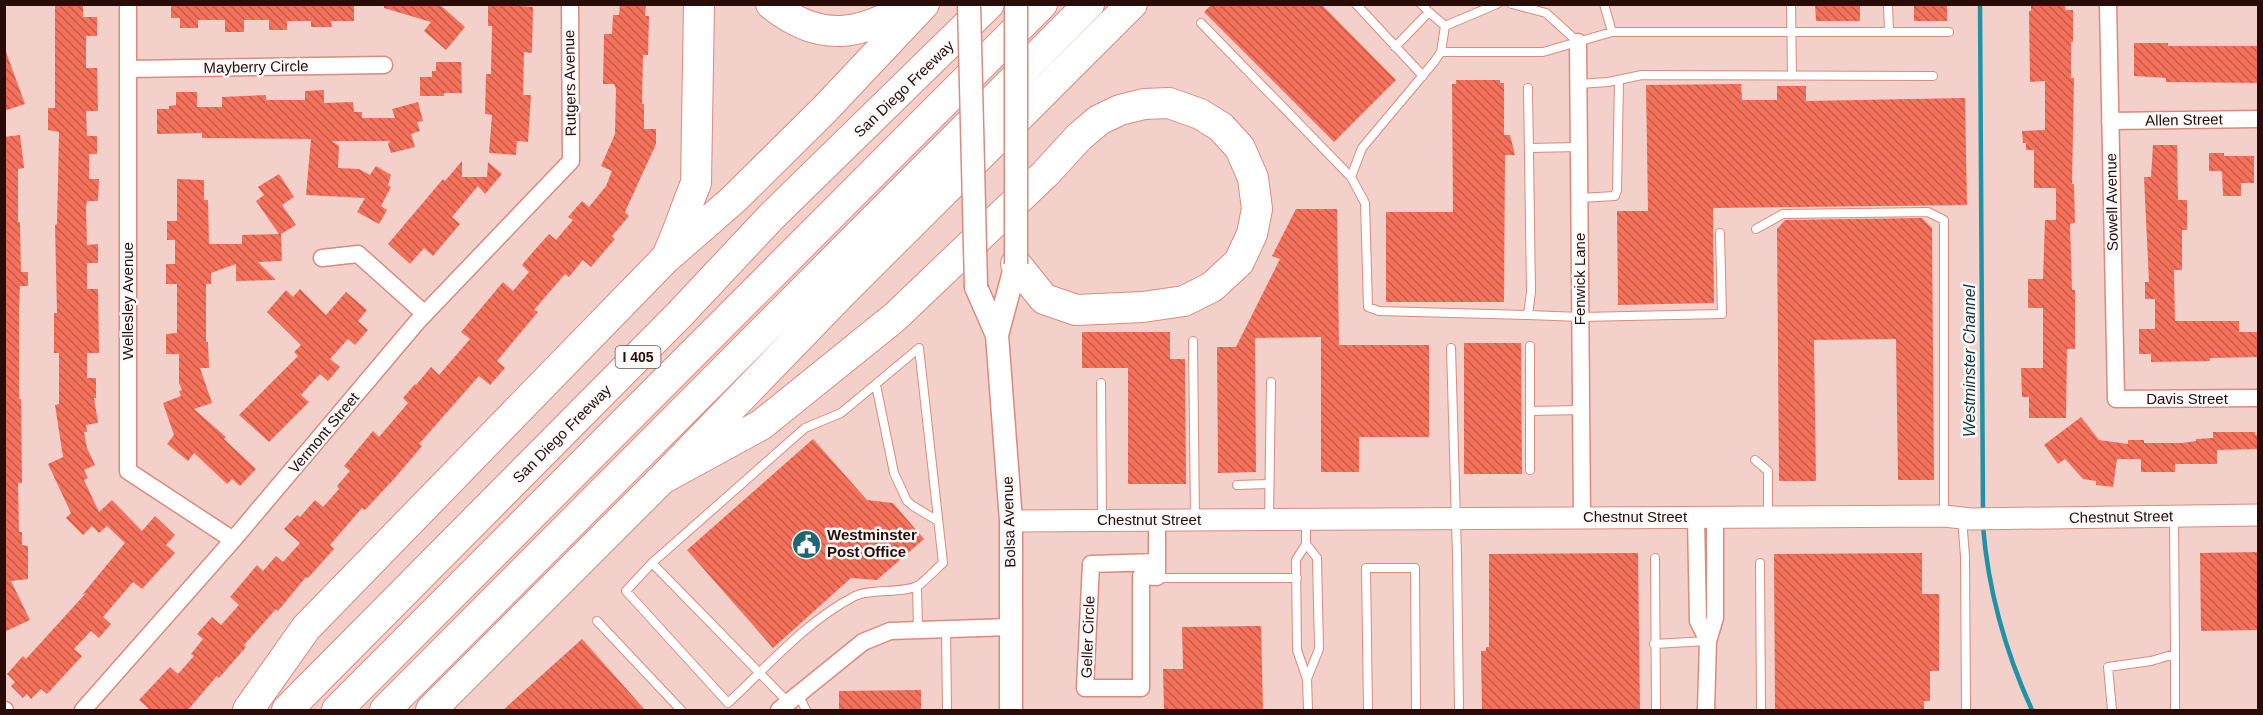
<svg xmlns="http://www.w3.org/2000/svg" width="2263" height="715" viewBox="0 0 2263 715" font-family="Helvetica,sans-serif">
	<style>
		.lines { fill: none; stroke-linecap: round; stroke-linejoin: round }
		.stream { stroke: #1f93a6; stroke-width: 4.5 }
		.building { fill: url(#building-back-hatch) }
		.service-casing { stroke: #db8b7c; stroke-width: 10 }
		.minor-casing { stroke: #db8b7c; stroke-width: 19 }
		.tertiary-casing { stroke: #db8b7c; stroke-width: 23 }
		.secondary-casing { stroke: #db8b7c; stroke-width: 25 }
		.motorway-casing { stroke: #db8b7c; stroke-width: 32 }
		.service { stroke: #fff; stroke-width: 8 }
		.minor { stroke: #fff; stroke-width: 16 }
		.tertiary { stroke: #fff; stroke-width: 21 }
		.secondary { stroke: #fff; stroke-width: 22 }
		.motorway { stroke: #fff; stroke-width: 30 }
		.secondary-bridge-casing { stroke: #db8b7c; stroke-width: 25; stroke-linecap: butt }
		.secondary-bridge { stroke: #fff; stroke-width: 22 }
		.labels { text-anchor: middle; stroke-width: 5; stroke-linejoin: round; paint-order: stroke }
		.shield { fill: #fafafa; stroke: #685350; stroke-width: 1.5 }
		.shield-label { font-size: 14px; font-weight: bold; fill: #290b07 }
		.street-label { font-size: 15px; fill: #290b07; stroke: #fafafa }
		.poi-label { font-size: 15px; font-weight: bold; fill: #290b07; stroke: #fafafa; text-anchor: start }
		.water-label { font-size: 16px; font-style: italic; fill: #15363b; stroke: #fafafa }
	</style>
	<defs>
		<pattern id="building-back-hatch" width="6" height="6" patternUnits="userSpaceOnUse" patternTransform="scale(1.5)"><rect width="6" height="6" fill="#f4715b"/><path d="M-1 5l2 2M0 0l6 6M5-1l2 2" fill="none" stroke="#c65b49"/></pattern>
	</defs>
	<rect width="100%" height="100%" fill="#f3d0c9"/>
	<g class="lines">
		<!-- stream -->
		<path class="stream" d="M1980 4 1983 514
			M1983 526C1988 589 2006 653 2032 710"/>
	</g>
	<!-- building -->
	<path class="building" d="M55 4H83V17H97V36H86V68H97L98 111H86L87 136H97V154H89V179H99L98 201H87L86 208 87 245 98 244V263H87V289H98L99 353H87V378H96V398H94L98 423 86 425 87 432H84L87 448 95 465 84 470 88 478 84 480 99 512 112 500 142 531 155 516 175 535 166 545 175 553 142 589 133 582 103 617 111 624 99 638 91 631 74 649 82 656 47 694 41 689 31 699 27 694 23 698 11 686 15 682 7 674 23 656 26 659 86 593 82 595 125 543 107 526 99 533 92 526 83 535 66 518 71 513 48 464 63 457 55 405 59 404V353H54V313H57L55 225 57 224 59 132 48 130V108H55Z
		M171 4H354V21H331L332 27H311V21H287V30H269V20H244V32H225V20H198V28H180V18H171Z
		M384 4H439L465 27 446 50 424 31 431 22 384 8Z
		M488 4 533 7 532 53 524 52 523 95H531L528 142 517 141 516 155 489 153 492 115 485 114 486 74H491L492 26H488Z
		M620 4H646L645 16H649L648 55H643L642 104H644V129H656V144L625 212 629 216 612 236 615 239 591 267 583 260 569 277 565 274 534 310 538 312 497 361 505 368 490 385 479 376 419 444 422 446 394 479 365 510 362 508 330 545 334 549 308 578 306 577 278 611 276 609 244 645 246 647 219 678 217 676 187 711H151L139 700 170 667 178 674 194 656 191 654 203 639 197 634 212 617 221 625 239 605 230 597 257 565 263 571 276 556 283 562 300 543 284 529 297 515 300 517 315 500 323 507 339 489 337 486 350 471 344 466 373 431 379 437 408 403 403 398 415 384 416 385 431 367 439 375 470 339 461 332 503 282 513 291 529 272 522 265 532 253 549 234 556 240 573 220 568 217 582 201 589 207 606 186 612 171 601 166 615 134 616 89 614 84H603L604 34H612L613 15H619Z
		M1212 4H1321L1396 80 1334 142 1204 12Z
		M1815 4H1860V21H1816Z
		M1914 4H1947V21H1914Z
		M2031 4H2065V10H2073V42H2071V78H2074L2072 184H2074L2075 223 2070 224 2072 290H2075V349H2067L2066 418H2029V397H2022L2021 368H2043V308H2028V279H2043L2045 220H2056V188H2034V150H2026V143H2023L2022 131 2045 130V81L2030 82 2029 11H2031Z
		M2134 43H2168V46H2259V83L2166 82V78L2134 76Z
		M4 52H6L25 104 4 111Z
		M436 62H461L462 93H444V96H420V77H432V71H436Z
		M1456 80H1500V83H1504V135H1510L1515 155H1505L1504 302H1386V212H1453L1452 84H1456Z
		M1741 84 1742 100H1777V86H1806V101L1965 98 1967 205 1713 208 1714 303 1618 305 1617 211H1648L1646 85Z
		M324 90V103L353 102 354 112H362V118H395L392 109 418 102 423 121 417 122 420 131 411 134 415 147 391 153 388 144 390 141H332L339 146 338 168 359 169 370 175 376 166 391 175 388 185 391 187 381 206 387 210 379 224 357 212 365 198 306 195 311 139 202 138V133L157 134V109H169V106L176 105V92H197V107H222V97L266 95V100H305V91Z
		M20 135 24 168 18 169V222H20L21 272H28V286H20L19 307V399H21L22 483H18L19 532H22V545L28 546V579L11 581 30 620 4 632V137Z
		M2153 145H2177L2178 200H2187V230H2182V270H2174L2175 321H2239V332H2259V357L2210 358V361L2151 362V354H2139V329H2155V299H2145V282H2149L2144 177H2151Z
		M2209 153H2224V156H2254V183H2241V196H2223L2222 171H2209Z
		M462 161V177H487L488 162 502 174 485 194 478 186 452 217 460 224 433 256 424 248 410 264 388 244 443 179 445 181Z
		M279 174 294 197 282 205 296 225 281 234 282 261 258 262 276 280 236 281V264L211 273V284H206V342H208L209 368H200L212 403 194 409 226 437 224 439 256 469 240 486 232 479 227 484 194 453 188 461 167 444 174 435 163 403 181 396 179 391 182 390 179 383V354H166V334L177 333V284H166V264H175V240H167V221H177V179L204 180V200H208L209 244H242V235L279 234 256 201 264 195 258 187Z
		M1296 209H1337L1339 345H1429V437H1359V472H1321V337L1255 338 1256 472 1218 473 1217 347H1236L1280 259 1272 256Z
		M1922 218 1932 228 1934 480H1898L1896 339 1814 340 1816 481H1779L1777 229 1785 220Z
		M300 289 326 315 346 292 367 310 358 321 368 330 355 345 348 339 330 359 340 367 328 381 320 374 301 395 309 402 269 442 239 415 298 356 294 352 301 345 267 312 286 290 293 297Z
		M1082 332H1170V359H1185L1186 484H1128V368H1082Z
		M1464 343H1521L1522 474H1464Z
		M2081 417 2099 440 2128 444V440H2144V443H2182L2196 441V439L2213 438V432H2255V435H2259V449L2217 450V464H2175V472H2141V459H2117L2113 487 2096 485V481L2083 479 2065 459 2058 464 2044 445Z
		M813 439 867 500 893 503 924 539 877 580 851 578 773 648 687 550Z
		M2259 552V630L2201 631 2200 553Z
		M1638 553 1640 711H1581V709L1482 711 1481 651H1486V647H1489V554Z
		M1922 553V594H1939V671H1930V701H1924V711H1775L1774 554Z
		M1261 626 1263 711H1164L1163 669H1183L1182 627Z
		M582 639 646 711H502Z
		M921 690V711H839V691Z"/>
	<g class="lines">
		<defs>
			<path id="service" d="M1356 4 1423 76
				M1512 4 1546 13 1578 42
				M1604 4 1612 32
				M1791 4 1792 76
				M1888 4 1889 32
				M1429 12 1445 26
				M1201 23 1351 177
				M1395 47 1429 12 1421 4
				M1441 52 1445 26 1497 4
				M1579 84 1608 82 1642 75 1933 76
				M1528 88 1531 292 1528 315 1379 311 1368 307 1365 203 1351 177 1362 148 1434 62 1441 52H1543L1612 32H1949
				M1529 148 1579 147
				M1580 198 1615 196 1617 190 1619 80
				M1756 229 1783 214 1928 212 1944 220V515
				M1528 315 1581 317 1722 314 1720 233
				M1193 341 1195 519
				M1530 346V411
				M1451 348 1457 556 1459 710
				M1101 383 1102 520
				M876 385 894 473 907 501 913 506 938 521
				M1755 460 1768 471V516
				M1530 470V411L1581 410
				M1237 485 1269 484
				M1269 519 1271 382
				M1306 519V544L1296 560 1297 650 1307 679 1308 710
				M1962 519 1965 556 1966 710
				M1306 544 1317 558 1319 649 1307 679
				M1655 558 1656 710
				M652 563 626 591 728 703C769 665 805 622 855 596 871 588 905 594 919 585 927 579 935 570 943 563L919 348 841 413 805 428 652 563 788 702
				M1760 563 1761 710
				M1157 577 1163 578H1297
				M917 586 918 629
				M597 621 681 710
				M946 628 947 710
				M1654 644 1708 641
				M2175 654V710
				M798 694 806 710
				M1368 710 1366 568H1415L1416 710
				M2112 710 2108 667 2151 661 2175 654 2174 517"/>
			<path id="minor" d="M128 4V471L233 540
				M2108 4 2116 399 2258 398
				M1578 42 1582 517
				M129 69 384 65
				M2110 121 2258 119
				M322 258 358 254 425 314
				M1696 517 1698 621 1708 641 1706 710
				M1157 562 1091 564 1085 688H1141V576L1157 577V520
				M1708 641 1715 618V516
				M4 710H5
				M83 710 233 540 417 322 571 161 570 4
				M779 710 863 642 890 631 1010 627"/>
			<path id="tertiary" d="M1011 521 1944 516 1971 519 2258 515"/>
			<path id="secondary" d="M976 287 997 335
				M1011 710V521L997 335 1016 264"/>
			<path id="motorway" d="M771 4C820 44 861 36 912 4
				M668 254C679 231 686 207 696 183L699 4
				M662 479 761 425 895 317 1045 174 1079 137 1099 120 1120 110 1144 104 1169 103 1200 114 1221 127 1240 148 1253 178 1257 209 1252 234 1239 262 1212 287 1184 301 1143 307 1076 310 1044 299 1016 264
				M248 710 306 628 664 260 734 199 825 109 924 4
				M287 710 680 314 771 217 989 4
				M337 710 1042 4
				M385 710 1089 4
				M431 710 662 479 841 294 1132 4"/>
		</defs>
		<!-- service casing -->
		<use href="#service" class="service-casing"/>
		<!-- minor casing -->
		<use href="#minor" class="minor-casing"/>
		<!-- tertiary casing -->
		<use href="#tertiary" class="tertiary-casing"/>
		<!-- secondary casing -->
		<use href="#secondary" class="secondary-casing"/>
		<!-- motorway casing -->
		<use href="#motorway" class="motorway-casing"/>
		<!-- service -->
		<use href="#service" class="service"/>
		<!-- minor -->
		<use href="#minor" class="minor"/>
		<!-- tertiary -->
		<use href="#tertiary" class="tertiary"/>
		<!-- secondary -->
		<use href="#secondary" class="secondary"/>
		<!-- motorway -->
		<use href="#motorway" class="motorway"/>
		<defs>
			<path id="secondary-bridge" d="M969 4 976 287
				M1016 4V264"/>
		</defs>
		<!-- secondary-bridge casing -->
		<use href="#secondary-bridge" class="secondary-bridge-casing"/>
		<!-- secondary-bridge -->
		<use href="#secondary-bridge" class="secondary-bridge"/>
	</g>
	<!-- icons -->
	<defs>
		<symbol id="civic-disc" viewBox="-11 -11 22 22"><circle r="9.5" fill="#1d6673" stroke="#fafafa"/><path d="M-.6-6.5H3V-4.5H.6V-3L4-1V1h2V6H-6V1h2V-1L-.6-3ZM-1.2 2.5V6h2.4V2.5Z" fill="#fff"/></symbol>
	</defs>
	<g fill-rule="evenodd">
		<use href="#civic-disc" x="790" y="528" width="33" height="33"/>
	</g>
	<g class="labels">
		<!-- shield labels -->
		<rect class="shield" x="615.5" y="346" width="45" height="22" rx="4.5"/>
		<g class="shield-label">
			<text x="638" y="362">I 405</text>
		</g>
		<!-- street labels -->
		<g class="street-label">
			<text transform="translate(256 67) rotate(-1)" y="5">Mayberry Circle</text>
			<text transform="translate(570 83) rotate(-91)" y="5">Rutgers Avenue</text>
			<text transform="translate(904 89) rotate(-44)" y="5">San Diego Freeway</text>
			<text transform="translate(2184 120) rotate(-1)" y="5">Allen Street</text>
			<text transform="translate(2112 202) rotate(-91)" y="5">Sowell Avenue</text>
			<text transform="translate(1580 279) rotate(-90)" y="5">Fenwick Lane</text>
			<text transform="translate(128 301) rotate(-90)" y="5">Wellesley Avenue</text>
			<text x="2187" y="404">Davis Street</text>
			<text transform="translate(324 433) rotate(-50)" y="5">Vermont Street</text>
			<text transform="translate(562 434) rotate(-45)" y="5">San Diego Freeway</text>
			<text x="1635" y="522">Chestnut Street</text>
			<text transform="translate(2121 517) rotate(-1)" y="5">Chestnut Street</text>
			<text x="1149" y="525">Chestnut Street</text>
			<text transform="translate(1009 522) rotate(-92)" y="5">Bolsa Avenue</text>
			<text transform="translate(1088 637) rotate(-88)" y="5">Geller Circle</text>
		</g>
		<!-- poi labels -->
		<g class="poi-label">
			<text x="827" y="540">Westminster<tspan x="827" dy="17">Post Office</tspan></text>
		</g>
		<!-- water labels -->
		<g class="water-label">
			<text transform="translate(1969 361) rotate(-90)" y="6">Westminster Channel</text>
		</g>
	</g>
	<!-- border -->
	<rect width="2263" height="715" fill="none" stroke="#290b07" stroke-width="12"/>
</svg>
